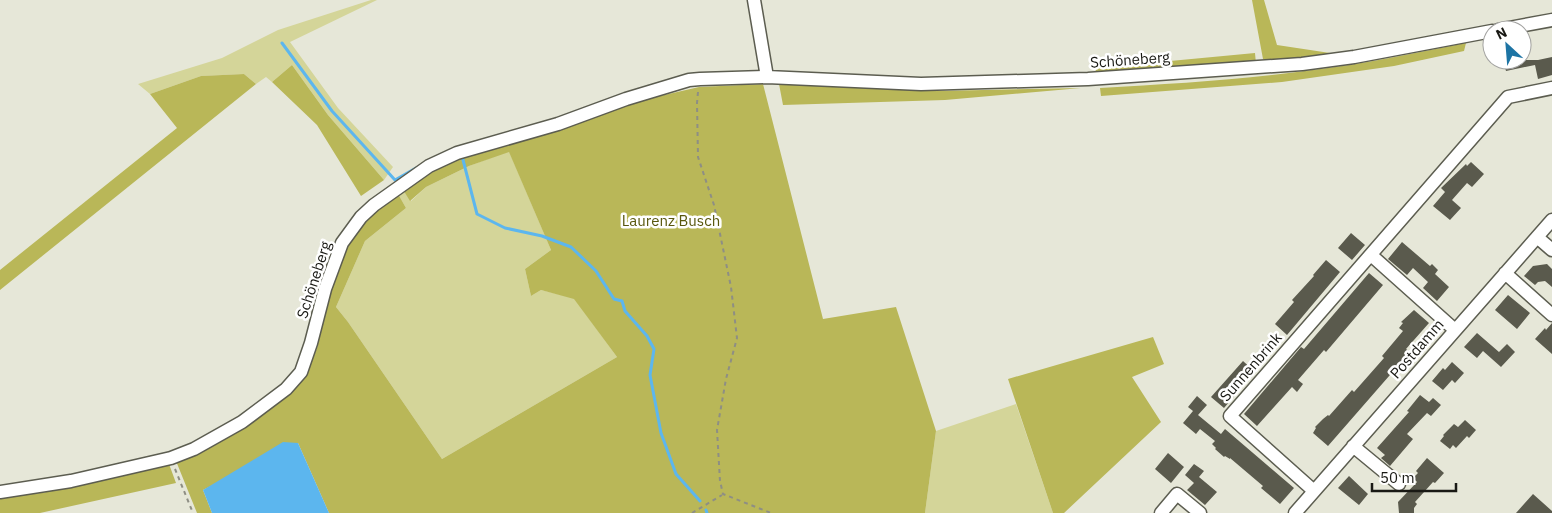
<svg xmlns="http://www.w3.org/2000/svg" width="1552" height="513" viewBox="0 0 1552 513" font-family="'IBM Plex Sans',sans-serif">
	<style>
		.green { fill: #d4d599 }
		.forest { fill: #b9b758 }
		.water { fill: #5cb6ee }
		.lines { fill: none; stroke-linecap: round; stroke-linejoin: round }
		.stream { stroke: #5cb6ee; stroke-width: 3 }
		.building { fill: #5a5a4d }
		.minor-casing { stroke: #5c5d50; stroke-width: 15 }
		.path { stroke: #8e8e84; stroke-width: 2; stroke-dasharray: 4 4; stroke-linecap: butt }
		.minor { stroke: #fff; stroke-width: 12 }
		.labels { text-anchor: middle; stroke-width: 5; stroke-linejoin: round; paint-order: stroke }
		.street-label { font-size: 15px; fill: #191914; stroke: #fff }
		.park-label { font-size: 15px; fill: #59570e; stroke: #fff }
	</style>
	<rect width="100%" height="100%" fill="#e6e7d8"/>
	<!-- green -->
	<path class="green" d="M371 0H377L290 42 338 108 393 167 384 180 328 115 292 65 272 82 266 77 256 84 244 74 201 76 150 94 138 84 222 58 278 30Z
		M509 151 551 250 525 269 531 296 541 290 574 298 617 357 442 459 348 322 336 307 365 241 406 208 397 192 402 188 411 201 426 187 469 166Z
		M1016 404 1053 513H925L936 431Z"/>
	<!-- forest -->
	<path class="forest" d="M1252 0H1264L1277 45 1330 53 1308 60 1263 59Z
		M1466 43 1464 51 1394 66 1282 82 1101 96 1100 88C1171 84 1242 80 1312 70 1364 64 1415 53 1466 43Z
		M1255 53 1256 64 1095 76 1096 68Z
		M292 65 328 115 384 180 361 196 317 125 272 82Z
		M244 74 256 84 0 290V270L177 128 150 94 201 76Z
		M763 84 823 319 896 307 936 431 925 513H329L298 443 203 490 212 513H197L176 461 306 375 317 348 329 295 346 247 376 208 397 192 406 208 365 241 336 307 348 322 442 459 617 357 574 299 541 290 531 296 525 269 551 250 509 152 469 166 426 187 410 201 402 188 425 172 465 155 647 99 699 87Z
		M779 84 937 91 1081 88 945 100 783 105Z
		M1153 337 1164 364 1132 377 1161 422 1064 513H1053L1008 379Z
		M169 464 176 483 40 513H0V495L42 493Z"/>
	<!-- water -->
	<path class="water" d="M283 442 298 443 329 513H212L203 490Z"/>
	<g class="lines">
		<!-- stream -->
		<path class="stream" d="M282 43 332 111 395 180 416 168
			M462 156 477 214 505 228 542 236 571 247 596 271 614 299 622 301 625 311 647 336 654 349 650 375 661 433 676 474 700 501
			M706 510 707 513"/>
	</g>
	<!-- building -->
	<path class="building" d="M1552 57V75L1538 79 1535 65 1506 71 1503 60H1538Z
		M1471 162 1484 174 1472 187 1467 183 1452 200 1461 208 1450 220 1433 206 1445 192 1441 188 1466 164 1467 166Z
		M1351 233 1365 245 1352 260 1338 248Z
		M1402 242 1430 266 1432 264 1438 270 1435 274 1449 287 1437 301 1423 288 1428 282 1413 268 1407 275 1388 259Z
		M1326 260 1340 272 1287 335 1275 324 1294 302 1292 300 1314 276 1313 275Z
		M1547 264 1552 269V287L1545 281 1538 282 1535 285 1524 276 1533 266Z
		M1369 273 1383 285 1326 352 1324 350 1298 380 1303 384 1297 392 1292 387 1257 426 1244 414 1301 347 1304 349Z
		M1508 295 1530 313 1517 329 1495 310Z
		M1414 310 1429 323 1406 349 1410 352 1328 446 1313 433 1316 428 1315 427 1323 419 1328 415 1329 416 1352 390 1354 392 1384 358 1382 356 1403 331 1399 328 1403 323 1401 322Z
		M1552 323V354L1535 339 1545 328 1546 330Z
		M1477 333 1499 352 1507 344 1515 352 1501 367 1483 351 1477 358 1464 347Z
		M1243 361 1255 372 1224 408 1211 397Z
		M1452 362 1464 373 1455 383 1452 380 1443 390 1432 381 1443 368 1445 370Z
		M1420 395 1429 402 1433 398 1441 405 1431 416 1427 413 1407 434 1413 439 1390 466 1381 458 1385 455 1377 448 1409 412 1407 411Z
		M1197 396 1207 405 1198 415 1221 434 1225 429 1294 488 1280 504 1261 488 1263 486 1230 458V459L1225 456 1224 457 1215 449 1216 448 1212 444 1215 441 1200 429 1196 434 1183 423 1193 411 1188 407Z
		M1465 420 1476 430 1469 438 1467 436 1456 448 1453 445 1450 449 1440 441 1444 436 1443 435 1454 424 1458 427Z
		M1168 453 1184 467 1171 483 1155 469Z
		M1427 458 1444 473 1435 483 1433 482 1415 502 1417 504 1414 508V513H1399L1398 502 1417 482 1413 478 1418 473 1416 471Z
		M1194 464 1204 471 1199 477 1217 492 1205 505 1187 490 1194 483 1185 475Z
		M1349 476 1368 494 1359 505 1338 488Z
		M1533 494 1552 511V513H1516Z"/>
	<g class="lines">
		<defs>
			<path id="minor" d="M754 0 767 77
				M1498 30 1552 20
				M1537 237 1552 250
				M1371 255 1455 330
				M1505 273 1552 315
				M1353 446 1399 484
				M1314 491 1230 416 1508 97 1552 88
				M0 492 71 481 171 458 194 449 242 422 286 389 301 372 311 343 325 289 342 243 361 217 374 205 429 166 457 153 558 124 626 99 689 80 700 79 767 77 921 84 1088 79 1302 64 1354 57 1492 31
				M1161 513 1177 494 1200 513
				M1295 513 1552 220"/>
		</defs>
		<!-- minor casing -->
		<use href="#minor" class="minor-casing"/>
		<!-- path -->
		<path class="path" d="M698 92 697 103 698 157 714 205 731 287 737 338 726 379 717 430 720 481 723 494 771 513
			M175 469 193 513
			M692 513 722 495"/>
		<!-- minor -->
		<use href="#minor" class="minor"/>
	</g>
	<g class="labels">
		<!-- street labels -->
		<g class="street-label">
			<text transform="translate(1130 60) rotate(-4)" y="5">Schöneberg</text>
			<text transform="translate(314 280) rotate(-72)" y="5">Schöneberg</text>
			<text transform="translate(1417 349) rotate(-49)" y="5">Postdamm</text>
			<text transform="translate(1251 367) rotate(-49)" y="5">Sunnenbrink</text>
		</g>
		<!-- park labels -->
		<g class="park-label">
			<text x="671" y="226">Laurenz Busch</text>
		</g>
	</g>
	<!-- north arrow -->
	<g transform="translate(1507 45) rotate(334)"><circle r="24" fill="#ffffff" stroke="#a3a3a1"/>
	<path d="M0-4L9 19L0 12L-9 19Z" fill="#1d74a4"/>
	<text y="-8" font-size="14" font-weight="bold" text-anchor="middle" fill="#191914">N</text>
	</g>
	<!-- scale -->
	<path d="M1372 483v8h84v-8" fill="none" stroke="#191914" stroke-width="2.5"/>
	<text x="1380" y="483" font-size="15" fill="#191914" stroke="#ffffff" stroke-width="4" paint-order="stroke">50 m</text>
</svg>
